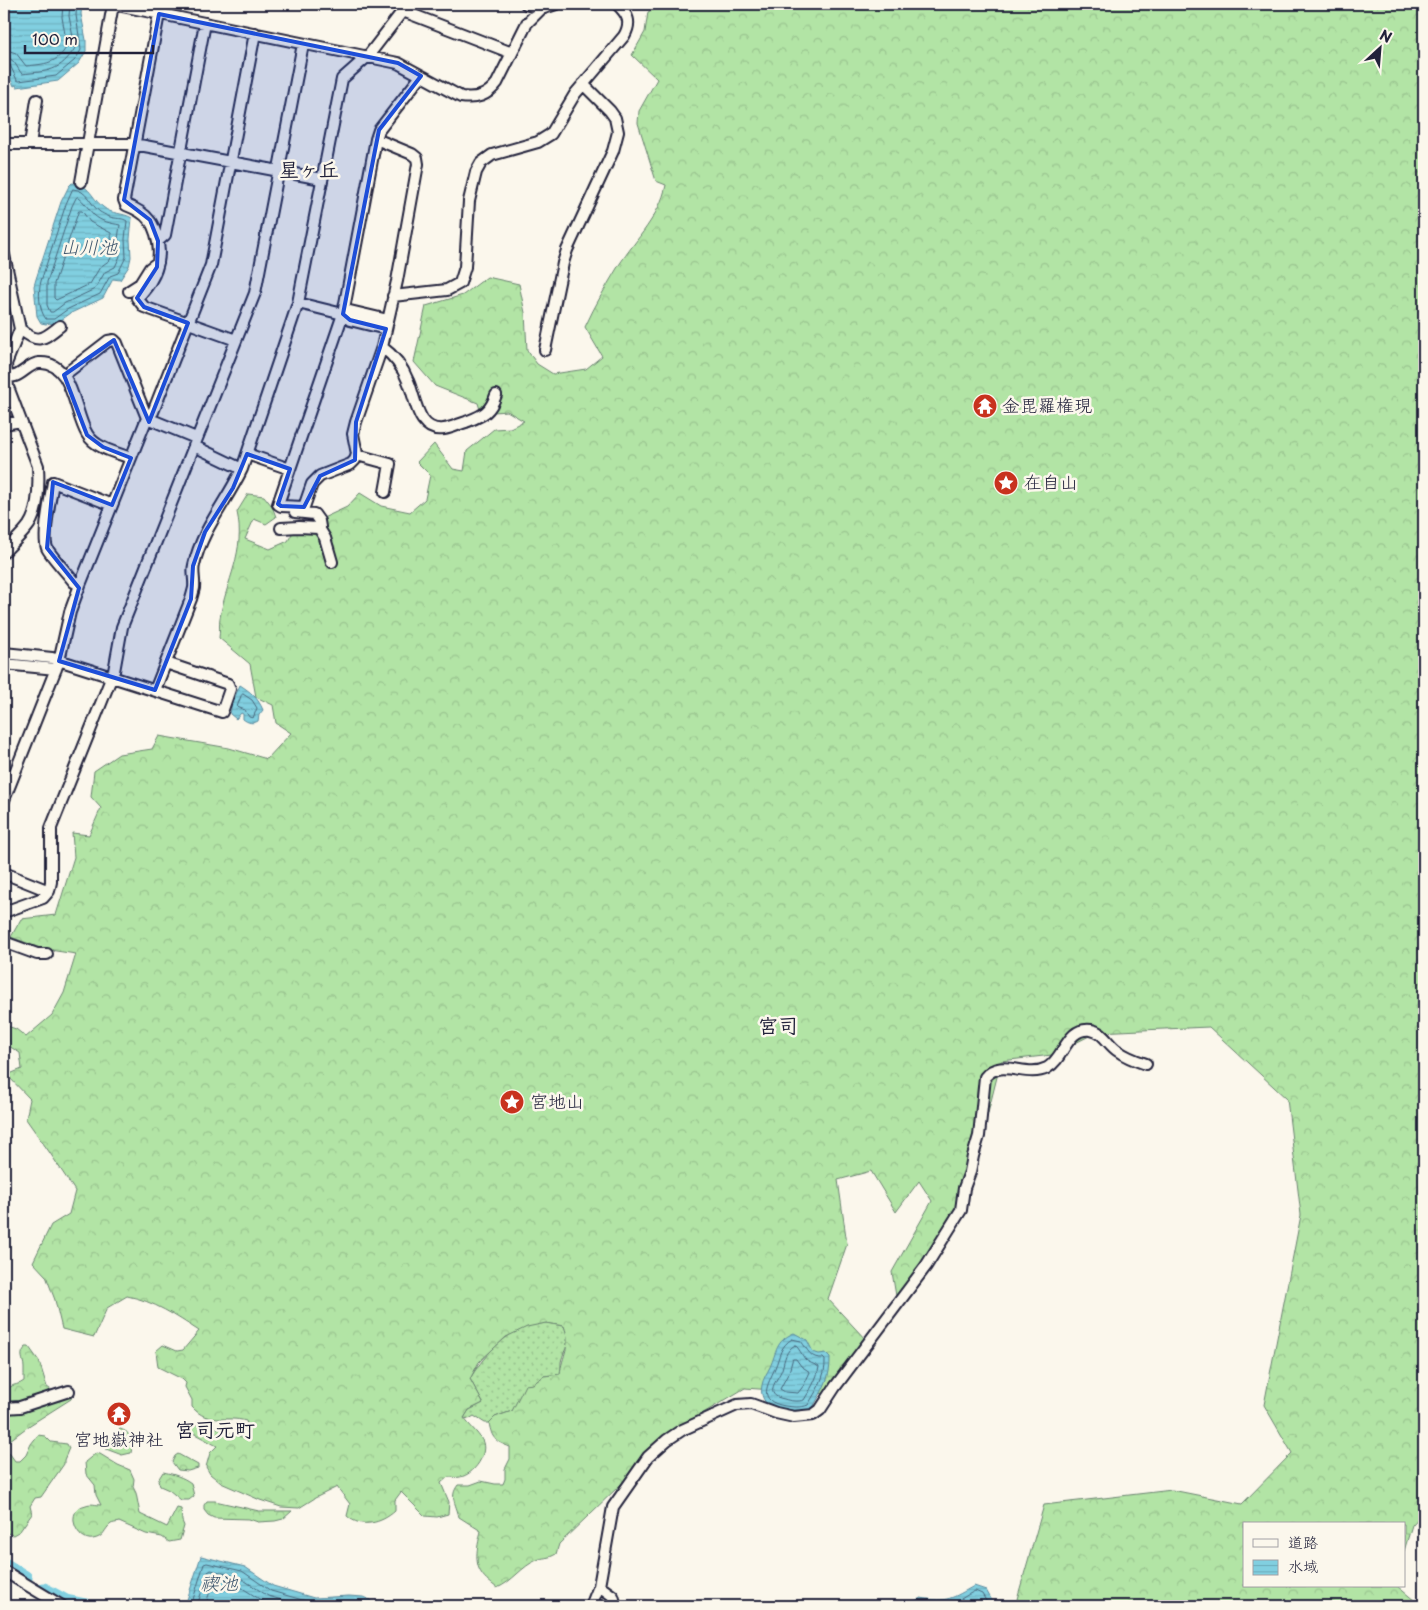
<svg xmlns="http://www.w3.org/2000/svg" width="1428" height="1610" viewBox="0 0 1428 1610" font-family="'Playpen Sans','Klee One',sans-serif">
	<style>
		.grass { fill: url(#grass-dots); stroke: #6a8370 }
		.forest { fill: url(#forest-crowns); stroke: #6a8370 }
		.water { fill: url(#water-rules); stroke: #5b8a9e }
		.lines { fill: none; stroke-linecap: round; stroke-linejoin: round }
		.shore { stroke: #48677d; stroke-width: 1 }
		.stream { stroke: #5b8a9e; stroke-width: 2.5 }
		.river { stroke: #81cfe0; stroke-width: 15 }
		.minor-casing { stroke: #22223b; stroke-width: 14 }
		.minor { stroke: #fbf7ec; stroke-width: 10 }
		.marked { fill: #1d4ed8; fill-opacity: 0.2; stroke: #1d4ed8; stroke-width: 4; stroke-linejoin: round }
		.labels { text-anchor: middle; stroke-width: 5; stroke-linejoin: round; paint-order: stroke }
		.poi-label { font-size: 18px; fill: #22223b; stroke: #fbf7ec; text-anchor: start }
		.water-label { font-size: 19px; font-style: italic; fill: #3e566d; stroke: #fbf7ec }
		.quarter-label { font-size: 20px; font-weight: bold; fill: #22223b; stroke: #fbf7ec }
	</style>
	<defs>
		<pattern id="grass-dots" width="8" height="8" patternUnits="userSpaceOnUse" patternTransform="scale(1.25)"><rect width="8" height="8" fill="#b2e4a5"/><path d="M2 2h.1M6 6h.1" fill="none" stroke="#99c38f" stroke-width="1.8" stroke-linecap="round"/></pattern>
		<pattern id="forest-crowns" width="20" height="18" patternUnits="userSpaceOnUse" patternTransform="scale(1.25)"><rect width="20" height="18" fill="#b2e4a5"/><path d="M2 6a3 3 0 1 1 6 0M12 15a3 3 0 1 1 6 0" fill="none" stroke="#99c38f"/></pattern>
		<pattern id="water-rules" width="6" height="5" patternUnits="userSpaceOnUse" patternTransform="scale(1.25)"><rect width="6" height="5" fill="#81cfe0"/><path d="M0 2.5h6" fill="none" stroke="#6fb1c1"/></pattern>
	</defs>
	<rect width="100%" height="100%" fill="#fbf7ec"/>
	<filter id="ink" filterUnits="userSpaceOnUse"><feTurbulence type="fractalNoise" baseFrequency=".02" numOctaves="2"/><feDisplacementMap in="SourceGraphic" scale="10" xChannelSelector="R" yChannelSelector="G"/><feConvolveMatrix kernelMatrix="1 2 1 2 8 2 1 2 1" color-interpolation-filters="sRGB"/></filter>
	<g filter="url(#ink)">
		<!-- grass -->
		<path class="grass" d="M546 1323 564 1326C572 1346 565 1345 561 1362 561 1366 561 1370 560 1374L544 1376 533 1384 512 1411 495 1417 489 1423H485L474 1416 469 1419 464 1418 469 1410 483 1403 470 1379C481 1359 504 1334 527 1326 533 1325 540 1324 546 1323Z"/>
		<!-- forest -->
		<path class="forest" d="M662 4H1424V1512L1412 1525 1404 1551V1524H1244V1586H1397L1421 1606H1025L1017 1599 1044 1505 1172 1490 1242 1504 1292 1453 1264 1405 1301 1215 1287 1099 1209 1027 1097 1032 1052 1055 1001 1061 986 1121 946 1236 897 1302 892 1272 932 1201 919 1181 896 1212 871 1171 838 1180 847 1244 828 1299 867 1341 827 1394 745 1388 680 1427 559 1544 556 1554C548 1559 543 1557 537 1560 522 1566 512 1582 497 1588 492 1584 485 1579 482 1574 473 1562 478 1544 481 1531L459 1517C456 1503 449 1497 458 1485H470L481 1481 495 1484H503L505 1479V1469L510 1459V1447C495 1441 492 1439 489 1423L495 1417 512 1411 525 1385 533 1384 544 1376 560 1374C562 1355 572 1346 564 1326L546 1323 527 1327 506 1337 479 1362 470 1379 483 1403 469 1410 464 1418C469 1425 478 1433 482 1440 489 1453 474 1475 460 1477 456 1478 452 1477 448 1477L441 1483 449 1502 448 1514 437 1517 425 1516 401 1492 395 1500V1511C382 1523 361 1529 347 1516L350 1504 337 1487 315 1498 299 1508 281 1507 260 1500 221 1483 210 1474 206 1467 210 1453 217 1446 193 1433 190 1430 192 1425C207 1421 226 1432 241 1437L247 1434 248 1427 246 1421C226 1415 209 1426 192 1407V1400L185 1387 186 1383 182 1379 158 1367 156 1351 163 1345 177 1351 183 1350 199 1331C176 1316 154 1301 127 1296L107 1308 94 1337 62 1329 55 1300 46 1276 33 1262 51 1225 69 1214 75 1191 50 1153 26 1119 30 1099 7 1075 22 1069 20 1053 4 1043V1025L16 1029 26 1037 52 1015 64 993 76 954 43 949 11 937 21 919 56 915 74 857 72 833 89 835 101 808 91 797 94 771 119 754 152 749 159 736 229 748 267 759 291 733 276 723 273 705 256 697 250 664 219 638C220 632 219 625 220 618 226 581 246 551 237 512L248 494 264 496 272 506 276 517 266 524 254 519 245 539 270 549 288 541 298 523 321 519 347 507 360 493 381 506 410 512 425 499 430 475 417 462 434 444 453 469 464 471 467 451 494 429 510 428 524 421 507 411 481 413 478 403 435 386 414 362 426 306 463 295 487 277 519 284 525 313 527 350 537 364 553 374 586 369 602 356 585 327C595 305 607 285 619 265 636 239 660 216 666 185L656 181 638 123 639 111 657 79 632 55 645 32 648 12Z
			M26 1347H29L39 1361 47 1387 53 1391 72 1395 71 1399 30 1425 10 1440 4 1441C4 1430 0 1393 10 1387 14 1384 19 1385 24 1381 24 1377 24 1372 24 1368 24 1359 18 1355 26 1347Z
			M120 1429C133 1433 133 1442 131 1453L122 1455 106 1449 103 1445 108 1437H111Z
			M38 1435 45 1436 51 1442 67 1444 69 1448 64 1460V1464L41 1497 35 1498 30 1506 32 1514 20 1531 13 1535 4 1532V1451L10 1454 15 1461H20L26 1455 31 1444Z
			M96 1453 100 1454 118 1465 130 1470 134 1479 133 1487 136 1493 140 1514 167 1527 177 1508 181 1509 182 1521 184 1526 180 1540 169 1542 162 1537 146 1534 119 1522C116 1523 113 1523 111 1524 104 1529 105 1537 93 1539 77 1542 63 1510 86 1505 91 1503 96 1505 101 1505L96 1495 95 1485 86 1474 85 1462Z
			M178 1454 198 1465V1468L188 1471 178 1470 172 1462 175 1456Z
			M163 1472C173 1474 183 1477 191 1483L194 1496 189 1500H181L169 1490 160 1486 158 1480Z
			M207 1501H215L259 1511H292L283 1519 275 1521 258 1522 249 1519 214 1518 208 1515 204 1510V1505Z"/>
		<!-- water -->
		<path class="water" d="M4 4H82L81 14 86 40V51L79 63 58 81 17 87 16 85 14 86 4 64Z
			M72 183C91 185 91 198 103 207 112 215 122 212 132 218L130 239 131 257 129 266 120 280 113 279 103 298 71 313 54 325 50 323 46 324 41 323 37 316 34 286 36 279 61 202 69 186Z
			M240 685C251 692 258 698 263 710L259 715 258 721C253 724 248 723 243 719V714L241 713 236 719 230 714 232 703Z
			M794 1333 807 1340 813 1352 819 1354 826 1353 830 1357C831 1378 822 1391 812 1409 802 1413 794 1412 784 1411 770 1409 759 1401 762 1385 763 1379 767 1373 770 1367 777 1352 775 1341 794 1333Z
			M201 1556 245 1567 273 1586 314 1598 349 1596 363 1597 370 1600 375 1606H185Z
			M974 1586 986 1590 995 1606H910L913 1602 921 1598C948 1603 952 1598 974 1586Z"/>
		<g class="lines">
			<!-- shore -->
			<path class="shore" d="M4 49 16 53 26 66C45 64 57 64 67 46L62 17 63 4
				M4 57C15 58 16 67 22 74 48 71 60 72 75 48L69 16 70 4
				M4 63 10 65 17 80 19 81 56 76 75 60 81 50 76 15 77 4
				M73 189C88 190 90 205 100 212 104 214 110 218 115 218 120 219 122 218 127 221L125 239 126 257 118 273 110 276 100 294 68 309 54 319H46C39 311 38 291 41 281L66 204Z
				M78 197C85 202 88 209 94 215 101 222 111 223 120 225L118 239 120 256 115 267 105 272 95 289 65 303 53 312H50L47 305V282L72 206 76 198Z
				M79 211H82L90 222 111 233 112 255 110 260 100 267 90 284 56 300 54 298V284Z
				M243 694 252 700 257 708 253 718 249 717 245 710 237 707 241 696Z
				M792 1339 801 1341C808 1350 810 1359 823 1358L825 1360C826 1377 816 1391 808 1405 801 1408 793 1407 785 1406 756 1401 768 1385 775 1368 780 1356 780 1346 792 1339Z
				M795 1345C800 1349 801 1354 805 1359 808 1363 815 1364 819 1367 817 1379 810 1390 804 1400 798 1402 790 1401 784 1399 762 1395 778 1380 782 1369 785 1359 785 1351 795 1345Z
				M793 1359H796L801 1366 810 1372 804 1385 798 1393 785 1392 780 1389 789 1372Z
				M191 1606 204 1564 207 1563 242 1571 271 1591 313 1603 323 1604 349 1601 362 1602 368 1606
				M197 1606 208 1572 211 1570 239 1577 268 1596 303 1606
				M205 1606 214 1580 216 1578 236 1584 264 1602 275 1606
				M917 1606C926 1600 938 1608 949 1605 958 1602 966 1595 975 1591L982 1594 989 1606"/>
			<!-- stream -->
			<path class="stream" d="M4 234 10 260
				M19 302 24 322 30 332"/>
			<!-- river -->
			<path class="river" d="M4 1565 25 1578
				M44 1590 66 1602 86 1606"/>
			<defs>
				<path id="minor" d="M526 4 541 9
					M403 11 512 53
					M159 14 124 200 126 205C134 208 144 213 149 220 153 224 154 229 156 234 164 259 155 280 137 298L144 307 236 340
					M376 139 412 154 417 158 418 164 397 281 382 347 356 422 353 434 357 454 355 460 351 464 320 476 312 484 304 507 281 506 278 504 343 314 376 139 379 130 421 76
					M4 144H134L322 179
					M30 144 37 100
					M81 182 112 10 117 5 398 63 461 97C477 99 487 96 497 83L527 23 541 9 556 4
					M158 241 165 235 205 23
					M4 255 20 329 6 364 8 387 38 466C39 484 39 510 29 525 22 535 12 543 4 552
					M129 291 140 284 150 268 158 262
					M393 296 447 290 460 283 465 267 469 201 476 172 481 163 492 155 538 142 551 134 575 94 624 36C632 22 628 15 617 4
					M298 303 343 314 350 320 386 329
					M343 314 350 311 388 320
					M20 329C39 345 43 339 60 326
					M382 347C393 355 403 368 408 381 416 398 417 433 444 429 451 428 459 424 466 422 483 415 490 413 496 395
					M545 350 563 263 567 250 613 151 618 132 615 118 610 111 583 84
					M64 375 108 341 114 340 117 343 147 418 196 438
					M4 377C7 377 12 377 15 376 24 373 29 364 39 363 73 360 74 413 87 434 95 448 117 453 131 458
					M4 424 21 421
					M194 446 242 469
					M247 454 290 469
					M357 455 390 464 385 492
					M281 528 299 527 318 528 320 527 319 521 314 514 295 512
					M319 528 325 538 332 562
					M80 585 74 582C68 574 50 555 47 548 42 536 51 496 53 482L112 505
					M4 653 52 658 222 712 230 689 228 684 166 663
					M4 664 56 669
					M155 690 191 599C192 596 193 592 194 588 195 580 192 572 194 565 202 529 227 501 242 469L298 303 342 79 368 56 408 4
					M4 800 59 661 70 612 80 585 147 418 153 412 211 265 255 33
					M4 873 49 891
					M4 912 43 898 49 891 51 882V828L114 671 122 627 255 293 303 44
					M4 942 37 954H47
					M4 1408 20 1407 69 1391
					M4 1571 62 1606
					M599 1586 613 1596 616 1606
					M591 1606 599 1586 613 1507 648 1457 667 1440 682 1430 737 1405 751 1404 776 1413 794 1417 813 1415 820 1410 835 1387 926 1266 961 1210 964 1188 970 1172 973 1156 979 1136 985 1077C1001 1057 1026 1079 1047 1068 1065 1058 1066 1027 1091 1030 1104 1032 1108 1045 1118 1051 1126 1057 1137 1061 1146 1064"/>
			</defs>
			<!-- minor casing -->
			<use href="#minor" class="minor-casing"/>
			<!-- minor -->
			<use href="#minor" class="minor"/>
		</g>
	</g>
	<!-- marked area -->
	<path class="marked" d="M159 14 398 63 421 76 379 130 343 314 350 320 386 329 356 422 355 460 320 476 304 507 281 506 278 504 290 469 247 454 233 488 205 532 193 566 191 599 155 690 59 661 79 588 47 548 53 482 112 505 131 458 103 447 87 435 64 375 114 340 149 422 188 323 144 307 137 298 157 267 158 241 150 220 124 200Z"/>
	<!-- icons -->
	<defs>
		<symbol id="temple-disc" viewBox="-11 -11 22 22"><circle r="9.5" fill="#c8321e" stroke="#fbf7ec"/><path d="M0-6L5-2H3V0L6.5 2.5H4V6H1.5V3h-3V6H-4V2.5H-6.5L-3 0V-2H-5Z" fill="#fff"/></symbol>
		<symbol id="sight-disc" viewBox="-11 -11 22 22"><circle r="9.5" fill="#c8321e" stroke="#fbf7ec"/><path d="M0-6L1.8-2.2L6-1.7L2.9 1.2L3.7 5.4L0 3.3L-3.7 5.4L-2.9 1.2L-6-1.7L-1.8-2.2Z" fill="#fff"/></symbol>
	</defs>
	<g fill-rule="evenodd">
		<use href="#temple-disc" x="971" y="392" width="28" height="28"/>
		<use href="#sight-disc" x="992" y="469" width="28" height="28"/>
		<use href="#sight-disc" x="498" y="1088" width="28" height="28"/>
		<use href="#temple-disc" x="105" y="1400" width="28" height="28"/>
	</g>
	<g class="labels">
		<!-- poi labels -->
		<g class="poi-label">
			<text x="1002" y="412">金毘羅権現</text>
			<text x="1024" y="489">在自山</text>
			<text x="530" y="1108">宮地山</text>
			<text x="119" y="1446" text-anchor="middle">宮地嶽神社</text>
		</g>
		<!-- water labels -->
		<g class="water-label">
			<text x="89" y="254">山川池</text>
			<text x="219" y="1590">禊池</text>
		</g>
		<!-- quarter labels -->
		<g class="quarter-label">
			<text x="309" y="177">星ヶ丘</text>
			<text x="778" y="1033">宮司</text>
			<text x="215" y="1437">宮司元町</text>
		</g>
	</g>
	<!-- margin -->
	<rect width="1428" height="1610" fill="none" stroke="#fbf7ec" stroke-width="20"/>
	<rect x="10" y="10" width="1408" height="1590" fill="none" stroke="#22223b" stroke-width="2" filter="url(#ink)"/>
	<!-- legend -->
	<rect x="1243" y="1522" width="162" height="65" fill="#fbf7ec" stroke="#a4a2a5"/>
	<rect x="1253" y="1539" width="25" height="8" fill="#fbf7ec" stroke="#a4a2a5"/>
	<text x="1288" y="1548" font-size="15" fill="#22223b">道路</text>
	<rect x="1253" y="1560" width="25" height="15" fill="url(#water-rules)" stroke="#a4a2a5"/>
	<text x="1288" y="1572" font-size="15" fill="#22223b">水域</text>
	<!-- north arrow -->
	<g transform="translate(1380 48) rotate(26)" stroke="#fbf7ec" stroke-width="4" paint-order="stroke">
	<path d="M0-4L9 19L0 12L-9 19Z" fill="#22223b"/>
	<text y="-8" font-size="14" font-weight="bold" text-anchor="middle" fill="#22223b">N</text>
	</g>
	<!-- scale -->
	<path d="M25 45v8h128v-8" fill="none" stroke="#22223b" stroke-width="2.5"/>
	<text x="32" y="45" font-size="15" fill="#22223b" stroke="#fbf7ec" stroke-width="4" paint-order="stroke">100 m</text>
</svg>
